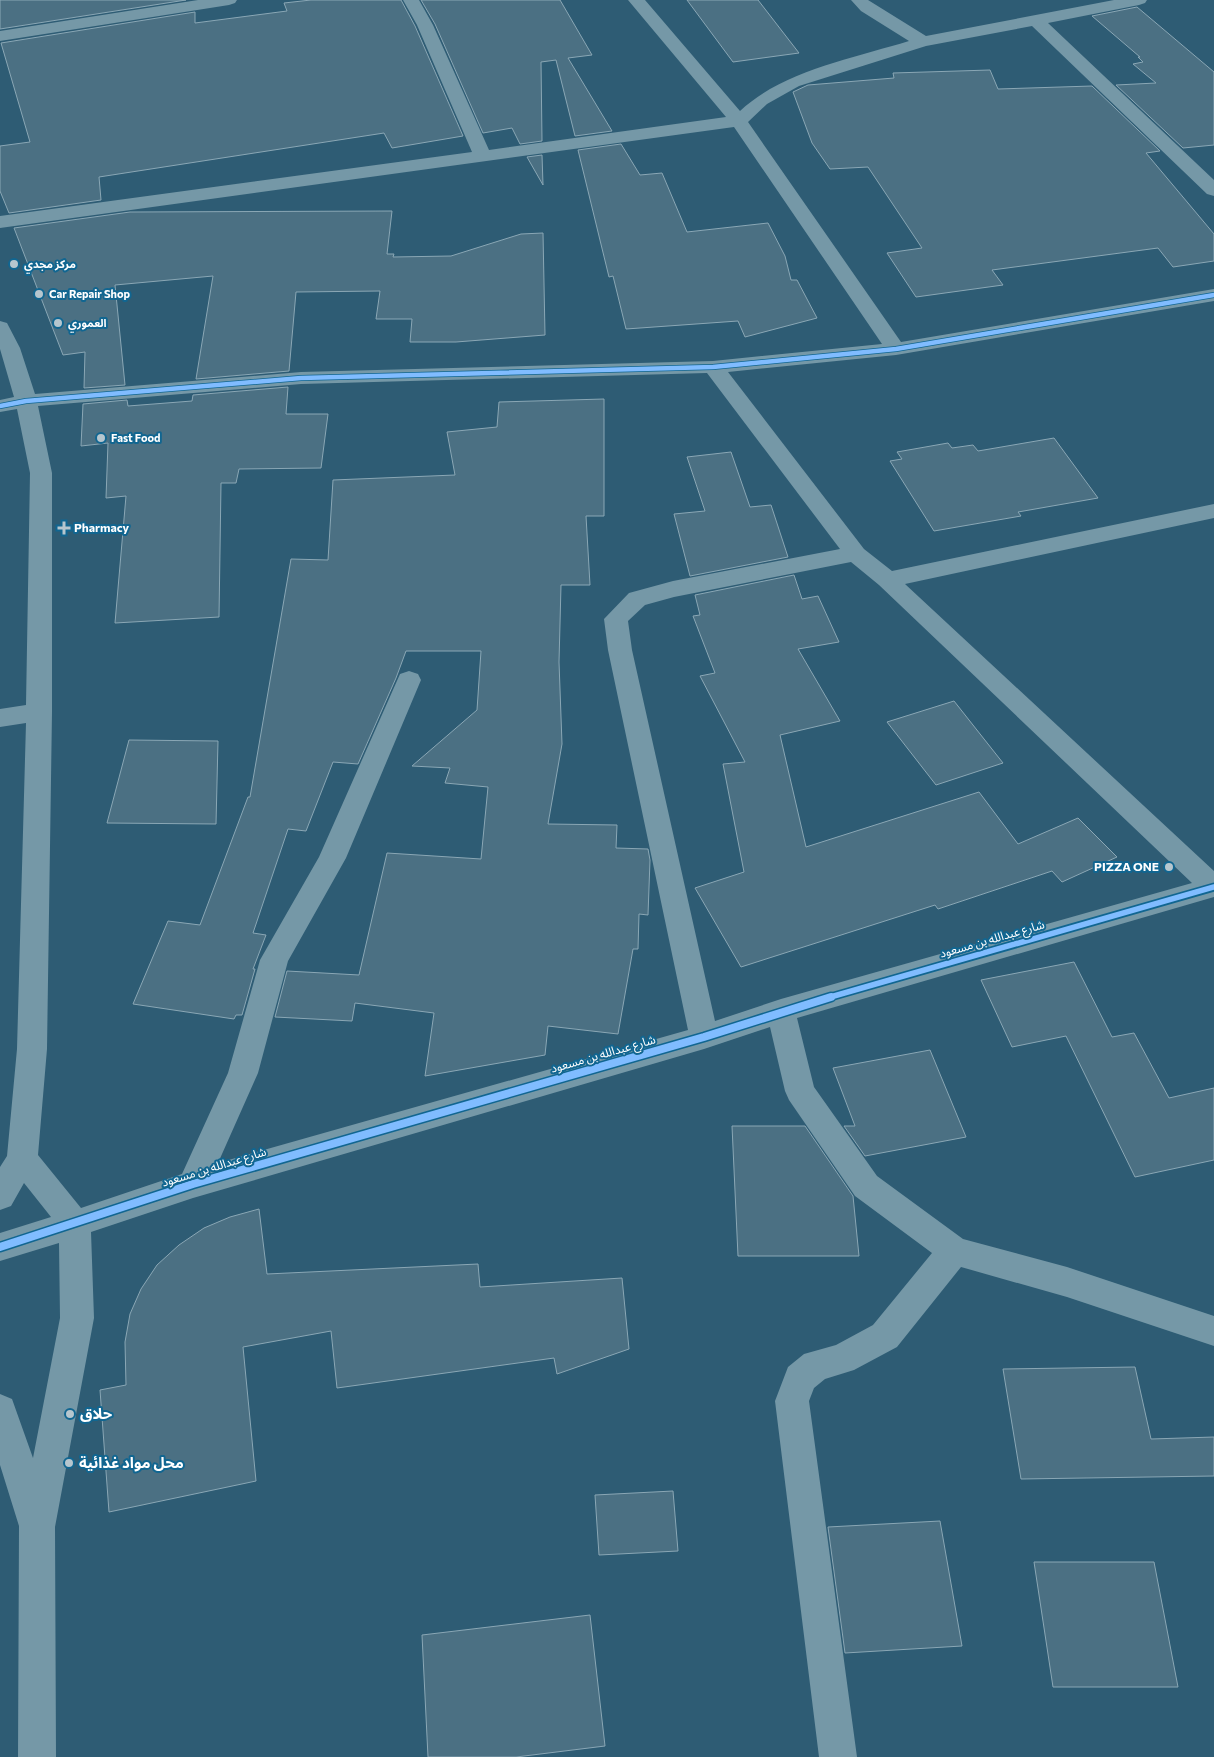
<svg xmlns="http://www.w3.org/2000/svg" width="1214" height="1757" viewBox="0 0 1214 1757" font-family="Commissioner,'Noto Sans Arabic',sans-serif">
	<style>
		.building { fill: #4b7083; stroke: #8aa7b5 }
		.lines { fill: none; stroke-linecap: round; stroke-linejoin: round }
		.minor { fill: #7598a7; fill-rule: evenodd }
		.cycleway-far2-casing { stroke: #116691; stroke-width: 6 }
		.cycleway-far1-casing { stroke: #116691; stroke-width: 9 }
		.cycleway-casing { stroke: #116691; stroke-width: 11 }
		.cycleway-far2 { stroke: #80bcff; stroke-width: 4.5 }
		.cycleway-far1 { stroke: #80bcff; stroke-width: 5.5 }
		.cycleway { stroke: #80bcff; stroke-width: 8 }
		.poi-dot { fill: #b6c6ce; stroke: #116691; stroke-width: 2 }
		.labels { text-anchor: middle; stroke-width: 4; stroke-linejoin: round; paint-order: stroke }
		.far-poi-label { font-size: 11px; font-weight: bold; fill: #fff; stroke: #116691; text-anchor: start }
		.poi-label { font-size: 12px; font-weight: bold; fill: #fff; stroke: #116691; text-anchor: start }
		.street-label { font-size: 12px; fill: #fff; stroke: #116691 }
		.near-poi-label { font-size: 15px; font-weight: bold; fill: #fff; stroke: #116691; text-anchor: start }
	</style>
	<rect width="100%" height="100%" fill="#2e5c74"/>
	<!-- building -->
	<path class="building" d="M0 0H186L0 29Z
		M311 0H401L415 26 463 136 392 148 384 133 99 177 101 200 9 213 0 191V146L30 142 1 43 195 12V23L287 11 284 3Z
		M421 0H560L592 55 568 58 612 131 575 136 556 60 541 62 542 141 520 144 512 128 483 133 435 24Z
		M687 0H758L799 53 733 62Z
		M1137 7 1214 72V145L1183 148 1116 85 1156 83 1133 64 1143 62 1138 57H1140L1092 16Z
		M990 70 998 89 1092 86 1160 151 1146 153 1214 234V261L1173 267 1158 248 992 270 1003 285 916 297 887 253 922 248 868 167 830 169 812 143 793 92 808 85 894 78 893 73Z
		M621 144 640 175 662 173 687 232 768 223 785 256 791 280H797L817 318 745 337 738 321 626 329 613 276 609 277 578 150Z
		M542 155 543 185 527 157Z
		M392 211 387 254H394L393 257 451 256 521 234 543 233 545 335 456 342H410L412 319H376L380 291 296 292 289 371 196 379 213 276 115 285 125 385 84 388 85 352 63 355 14 228 130 212Z
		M288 387 286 414H328L321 468 239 469 236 483H221L219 617 115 623 126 496 106 498 108 443 81 446 83 404 127 400 128 406 192 401 193 395Z
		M604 399V516H586L590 585H561L559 662 562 744 548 824 617 825 616 848 648 849 650 860 648 915 639 914 638 949H633L618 1034 548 1026 545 1055 425 1076 434 1013 355 1003 352 1021 275 1017 287 971 359 975 387 853 481 859 488 787 445 783 450 768 412 766 477 710 481 651H406L396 678 358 764 333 762 306 831 288 829 253 933 266 935 253 969H255L242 1015H236L234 1019 133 1004 168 921 200 925 248 797H250L291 559 328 560 333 480 455 475 447 432 497 427 499 402Z
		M1054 438 1098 498 1018 512 1021 516 934 531 890 461 902 459 897 452 948 443 952 448 973 445 978 451Z
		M731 452 750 507 771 505 788 557 690 576 674 514 705 511 687 457Z
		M794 575 802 599 818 596 839 642 798 649 840 721 780 735 806 847 979 792 1018 844 1078 818 1117 857 1062 882 1052 871 938 909 935 905 741 967 695 888 744 872 723 764 745 762 700 676 715 673 693 616 700 615 695 595Z
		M954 701 1003 763 936 785 887 722Z
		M129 740 218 741 216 824 107 823Z
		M1074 962 1112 1037 1134 1033 1169 1098 1214 1088V1160L1135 1177 1066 1036 1012 1047 981 980Z
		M930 1050 966 1137 865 1156 844 1126H855L833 1068Z
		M732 1126H805L853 1196 859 1256H738Z
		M259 1209 267 1274 478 1264 480 1287 622 1278 629 1349 557 1374 554 1358 337 1388 331 1331 243 1347 256 1481 109 1512 100 1390 126 1385 125 1342 130 1314 141 1289 157 1265 179 1245 204 1228 230 1217Z
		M1135 1367 1151 1439 1214 1437V1476L1021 1479 1003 1369Z
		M673 1491 678 1551 599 1555 595 1495Z
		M940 1521 962 1646 845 1653 828 1527Z
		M1034 1562H1154L1178 1687H1053Z
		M590 1615 605 1746 516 1757H428L422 1635Z"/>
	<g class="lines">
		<!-- minor -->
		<path class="minor" d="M198 0H237L235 3 229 5 0 41V31Z
			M403 0H419L433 25 489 150 726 117 628 0H645L740 111C782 71 854 58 909 41L861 11 851 0H868L926 36 1114 0H1147L1145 3 1139 5 1048 23 1214 180V196L1207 194 1032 26 926 46 799 86 767 104 748 122 901 342 1214 289V301L896 355 728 372 864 549 892 571 1214 504V518L905 584 1214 871V897L797 1018 814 1087 877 1176 963 1239 1067 1267 1214 1316V1346L1067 1297 961 1267 897 1347 854 1370 825 1379 814 1388 809 1401 857 1757H819L775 1401 788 1367 804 1354 836 1345 873 1325 932 1253 855 1196 789 1100 785 1091 770 1027 704 1049 193 1198 91 1232 94 1318 55 1527 56 1757H18L19 1526 0 1465V1394L12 1399 33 1458 60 1318 59 1243 0 1261V1233L51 1217 24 1183 11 1206 0 1210V1167L7 1156 17 1049 26 723 0 727V709L26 705 30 473 17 409 0 412V400L14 397 0 349V321L7 323 20 348 35 394 301 372 713 361 882 344 734 127 0 228V216L472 152 417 25ZM707 373 840 549 673 581 629 593 604 619 608 650 688 1030 218 1163 258 1073 288 961 346 858 421 680 418 674 409 671 400 674 319 857 260 960 228 1073 182 1174 81 1208 38 1155 47 1049 52 712V473L38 406 301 384ZM851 562 879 585 1192 883 781 999 715 1021 632 650 628 621 645 605 674 597Z"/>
		<defs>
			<path id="cycleway-far2" d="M0 406 26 401 301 378 713 367 896 349 1214 295"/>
			<path id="cycleway-far1" d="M827 998 1214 887"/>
			<path id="cycleway" d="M0 1247 193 1184 704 1037 831 997"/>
		</defs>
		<!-- cycleway-far2 casing -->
		<use href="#cycleway-far2" class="cycleway-far2-casing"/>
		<!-- cycleway-far1 casing -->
		<use href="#cycleway-far1" class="cycleway-far1-casing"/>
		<!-- cycleway casing -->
		<use href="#cycleway" class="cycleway-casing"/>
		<!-- cycleway-far2 -->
		<use href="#cycleway-far2" class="cycleway-far2"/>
		<!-- cycleway-far1 -->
		<use href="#cycleway-far1" class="cycleway-far1"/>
		<!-- cycleway -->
		<use href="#cycleway" class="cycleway"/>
	</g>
	<!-- markers -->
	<g class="poi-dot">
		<circle cx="14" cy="264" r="5"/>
		<circle cx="39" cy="294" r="5"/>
		<circle cx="58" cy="323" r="5"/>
		<circle cx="101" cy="438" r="5"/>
		<path d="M61.5 520.5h5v5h5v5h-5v5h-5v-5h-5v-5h5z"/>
		<circle cx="1169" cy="867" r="5"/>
		<circle cx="70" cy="1414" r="5"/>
		<circle cx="69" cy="1463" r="5"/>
	</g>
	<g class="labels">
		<!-- far-poi labels -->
		<g class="far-poi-label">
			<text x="24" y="268">مركز مجدي</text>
			<text x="49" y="298">Car Repair Shop</text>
			<text x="68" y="327">العموري</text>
			<text x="111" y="442">Fast Food</text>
		</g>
		<!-- poi labels -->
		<g class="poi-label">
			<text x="74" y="532">Pharmacy</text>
			<text x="1159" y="871" text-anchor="end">PIZZA ONE</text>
		</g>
		<!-- street labels -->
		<g class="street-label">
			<text transform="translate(992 939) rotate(-16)" y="4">شارع عبدالله بن مسعود</text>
			<text transform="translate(603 1054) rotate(-16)" y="4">شارع عبدالله بن مسعود</text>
			<text transform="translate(214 1167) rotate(-17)" y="4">شارع عبدالله بن مسعود</text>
		</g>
		<!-- near-poi labels -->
		<g class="near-poi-label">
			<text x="80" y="1419">حلاق</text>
			<text x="79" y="1468">محل مواد غذائية</text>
		</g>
	</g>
</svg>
